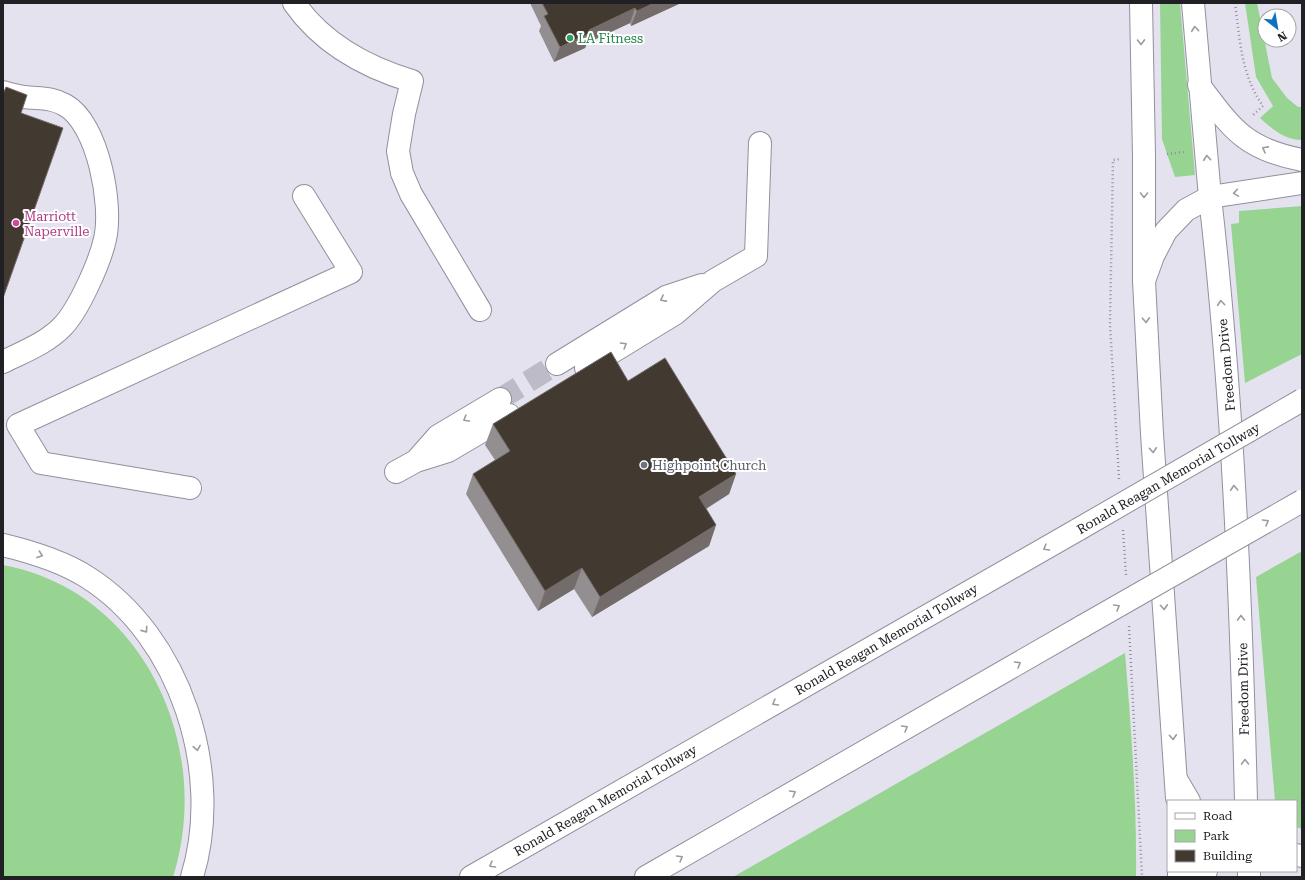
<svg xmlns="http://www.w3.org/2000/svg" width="1305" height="880" viewBox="0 0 1305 880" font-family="'Roboto Serif',serif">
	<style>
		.green { fill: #97d491 }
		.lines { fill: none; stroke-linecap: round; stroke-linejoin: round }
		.minor-tunnel { stroke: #bdbbc7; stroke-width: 22; stroke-dasharray: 22 11; stroke-linecap: butt }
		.minor-casing { stroke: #92909c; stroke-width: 24 }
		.major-casing { stroke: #92909c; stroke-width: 24 }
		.highway-casing { stroke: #92909c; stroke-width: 24 }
		.path { stroke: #91909a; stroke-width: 2.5; stroke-dasharray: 1 3; stroke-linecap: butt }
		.minor { stroke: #fff; stroke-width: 22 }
		.major { stroke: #fff; stroke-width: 22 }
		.highway { stroke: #fff; stroke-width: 22 }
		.highway-bridge-casing { stroke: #92909c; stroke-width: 24; stroke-linecap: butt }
		.highway-bridge { stroke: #fff; stroke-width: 22 }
		.wall { fill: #938e90 }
		.shaded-wall { fill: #736c6a }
		.building { fill: #423931; stroke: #736c6a }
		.oneway { stroke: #9b9b9d }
		.leisure-dot { fill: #2e9e5b; stroke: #fff; stroke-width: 1.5 }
		.hotel-dot { fill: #d1479c; stroke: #fff; stroke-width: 1.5 }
		.worship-dot { fill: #6b7280; stroke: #fff; stroke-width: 1.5 }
		.labels { text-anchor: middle; stroke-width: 4; stroke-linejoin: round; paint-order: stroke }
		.leisure-label { font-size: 13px; fill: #27864d; stroke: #fff; text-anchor: start }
		.hotel-label { font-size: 13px; fill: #b23c85; stroke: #fff; text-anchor: start }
		.street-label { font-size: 13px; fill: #202025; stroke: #fff }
		.worship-label { font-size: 13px; fill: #5b616d; stroke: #fff; text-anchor: start }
	</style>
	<rect width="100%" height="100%" fill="#e4e2ef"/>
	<!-- green -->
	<path class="green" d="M1160 3H1180L1195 175 1175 177 1162 139Z
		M1245 3H1257L1272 78 1287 98 1298 107H1302V140C1285 140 1272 129 1260 118L1273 106 1256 77Z
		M1302 206V354L1245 383 1231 224 1239 223V211Z
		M1302 551V829L1296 827V801H1275L1256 577Z
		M3 565C144 591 214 747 173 877H3Z
		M1125 653C1131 727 1137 802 1136 877H733Z"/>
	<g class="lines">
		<!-- minor-tunnel -->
		<path class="minor-tunnel" d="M500 399 557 364"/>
		<defs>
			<path id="minor" d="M294 3C322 43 365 67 412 81L404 114 398 151 402 173 411 194 480 310
				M1141 3 1144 156V278
				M1193 3 1210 197
				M3 92C10 94 17 96 24 97 39 99 51 97 65 105 98 123 113 205 105 239 100 262 79 309 63 326 47 343 23 352 3 362
				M557 364 666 297 702 285
				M586 368 676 313 713 281 756 256 760 143
				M416 461 438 436 500 399
				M396 472 416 461 448 451 509 415
				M190 488 41 463 18 425 351 272 304 196"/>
			<path id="major" d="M1210 197C1233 398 1241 599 1246 801
				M1144 281 1152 434 1177 798
				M1179 871V877
				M1249 871V877"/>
			<path id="highway" d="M1199 85C1232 129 1245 149 1302 160
				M1144 281 1153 256 1166 231 1186 210 1210 197 1302 183
				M3 545C32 552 62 561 87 577 181 636 224 773 192 877
				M1176 779 1189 801
				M1296 855 1302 856
				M471 877 1079 529
				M646 877 1083 626
				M1196 877 1206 871"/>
		</defs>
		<!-- minor casing -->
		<use href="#minor" class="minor-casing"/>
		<!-- major casing -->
		<use href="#major" class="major-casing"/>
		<!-- highway casing -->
		<use href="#highway" class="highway-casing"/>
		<!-- path -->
		<path class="path" d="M1235 3C1240 40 1241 75 1263 106L1253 115
			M1167 154 1184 152
			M1119 479 1110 324 1113 160 1120 159
			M1123 530 1126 575
			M1129 626 1142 877"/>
		<!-- minor -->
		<use href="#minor" class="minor"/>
		<!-- major -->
		<use href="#major" class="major"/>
		<!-- highway -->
		<use href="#highway" class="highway"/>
		<defs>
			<path id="highway-bridge" d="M1079 529 1302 400
				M1083 626 1302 501"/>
		</defs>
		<!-- highway-bridge casing -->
		<use href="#highway-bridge" class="highway-bridge-casing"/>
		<!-- highway-bridge -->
		<use href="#highway-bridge" class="highway-bridge"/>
	</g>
	<!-- wall -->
	<path class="wall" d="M530 3H681L631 26 630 23 587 43 585 48 554 62 539 31 541 26Z
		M628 381 736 474 729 494 706 509 716 525 709 546 592 617 574 589 538 611 466 494 473 474 495 460 485 445 493 424Z"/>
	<!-- shaded-wall -->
	<path class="shaded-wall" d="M654 3H681L631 26 637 11Z
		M635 8 630 23 587 43 585 48 554 62 560 47 589 30Z
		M736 474 729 494 691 518 699 497Z
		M716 525 709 546 592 617 600 597Z
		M582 568 574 589 538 611 545 591Z"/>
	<!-- building -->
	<path class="building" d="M542 3H654L637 11 635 8 589 30 590 33 560 47 544 16 548 14Z
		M6 87 27 95 21 113 63 128 3 298V94Z
		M611 352 628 381 665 358 736 474 699 497 716 525 600 597 582 568 545 591 473 474 510 451 493 424Z"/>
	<!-- one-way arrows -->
	<defs><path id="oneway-chevron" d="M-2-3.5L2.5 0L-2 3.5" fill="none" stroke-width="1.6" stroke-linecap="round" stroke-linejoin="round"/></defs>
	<g class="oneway">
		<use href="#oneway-chevron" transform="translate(1195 29) rotate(-95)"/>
		<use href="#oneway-chevron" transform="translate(1141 42) rotate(89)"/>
		<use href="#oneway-chevron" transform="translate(1265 149) rotate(-152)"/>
		<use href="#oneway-chevron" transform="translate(1207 158) rotate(-95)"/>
		<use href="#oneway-chevron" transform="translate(1236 193) rotate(171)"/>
		<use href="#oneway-chevron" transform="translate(1144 195) rotate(90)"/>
		<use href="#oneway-chevron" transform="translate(663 299) rotate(152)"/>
		<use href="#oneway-chevron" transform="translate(1221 303) rotate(-95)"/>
		<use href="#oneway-chevron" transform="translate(1146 320) rotate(87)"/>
		<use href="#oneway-chevron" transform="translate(624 345) rotate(-31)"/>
		<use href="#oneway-chevron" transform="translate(466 419) rotate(149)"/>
		<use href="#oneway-chevron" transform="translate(1153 450) rotate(86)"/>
		<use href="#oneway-chevron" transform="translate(1234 488) rotate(-93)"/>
		<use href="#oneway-chevron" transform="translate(1266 522) rotate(-30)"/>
		<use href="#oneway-chevron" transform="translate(1046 548) rotate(150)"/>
		<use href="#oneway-chevron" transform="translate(40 555) rotate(20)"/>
		<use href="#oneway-chevron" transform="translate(1117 607) rotate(-30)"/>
		<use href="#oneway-chevron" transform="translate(1164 607) rotate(86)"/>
		<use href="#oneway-chevron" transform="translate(1241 618) rotate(-91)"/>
		<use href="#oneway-chevron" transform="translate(145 630) rotate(55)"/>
		<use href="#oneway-chevron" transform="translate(1018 664) rotate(-30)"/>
		<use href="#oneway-chevron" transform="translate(775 703) rotate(150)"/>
		<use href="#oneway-chevron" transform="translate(905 728) rotate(-30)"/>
		<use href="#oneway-chevron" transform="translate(1173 737) rotate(86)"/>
		<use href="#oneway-chevron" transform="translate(197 748) rotate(80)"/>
		<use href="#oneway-chevron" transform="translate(1245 762) rotate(-91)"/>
		<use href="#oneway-chevron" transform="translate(793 793) rotate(-30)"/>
		<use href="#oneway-chevron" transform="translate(680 858) rotate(-30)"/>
		<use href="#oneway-chevron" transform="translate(492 865) rotate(150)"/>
	</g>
	<!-- markers -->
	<circle class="leisure-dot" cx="570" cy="38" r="4"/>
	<circle class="hotel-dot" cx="16" cy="223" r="4"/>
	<circle class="worship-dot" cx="644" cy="465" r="4"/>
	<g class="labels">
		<!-- leisure labels -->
		<g class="leisure-label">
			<text x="578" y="43">LA Fitness</text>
		</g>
		<!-- hotel labels -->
		<g class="hotel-label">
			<text x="24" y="221">Marriott<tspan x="24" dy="15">Naperville</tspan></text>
		</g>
		<!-- street labels -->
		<g class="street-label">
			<text transform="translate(1226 365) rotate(-95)" y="5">Freedom Drive</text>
			<text transform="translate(1168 478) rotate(-30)" y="5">Ronald Reagan Memorial Tollway</text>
			<text transform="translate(886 639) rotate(-30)" y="5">Ronald Reagan Memorial Tollway</text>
			<text transform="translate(1243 689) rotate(-91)" y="5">Freedom Drive</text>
			<text transform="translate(605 800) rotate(-30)" y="5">Ronald Reagan Memorial Tollway</text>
		</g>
		<!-- worship labels -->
		<g class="worship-label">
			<text x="652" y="470">Highpoint Church</text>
		</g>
	</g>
	<!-- border -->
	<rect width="1305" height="880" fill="none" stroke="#202025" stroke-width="8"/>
	<!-- legend -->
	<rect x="1167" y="800" width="130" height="72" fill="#ffffff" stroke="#a6a6a8"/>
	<rect x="1175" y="813" width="20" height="6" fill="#ffffff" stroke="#a6a6a8"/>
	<text x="1203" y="820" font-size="12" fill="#202025">Road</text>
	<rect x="1175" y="830" width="20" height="12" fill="#97d491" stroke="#a6a6a8"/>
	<text x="1203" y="840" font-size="12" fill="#202025">Park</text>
	<rect x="1175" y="850" width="20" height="12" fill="#423931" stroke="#a6a6a8"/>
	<text x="1203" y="860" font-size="12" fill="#202025">Building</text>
	<!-- north arrow -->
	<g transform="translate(1277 28) rotate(149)"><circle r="19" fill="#ffffff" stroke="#a6a6a8"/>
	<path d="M0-3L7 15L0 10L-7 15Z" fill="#1072be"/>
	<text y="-6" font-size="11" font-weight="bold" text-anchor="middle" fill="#202025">N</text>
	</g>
</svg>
